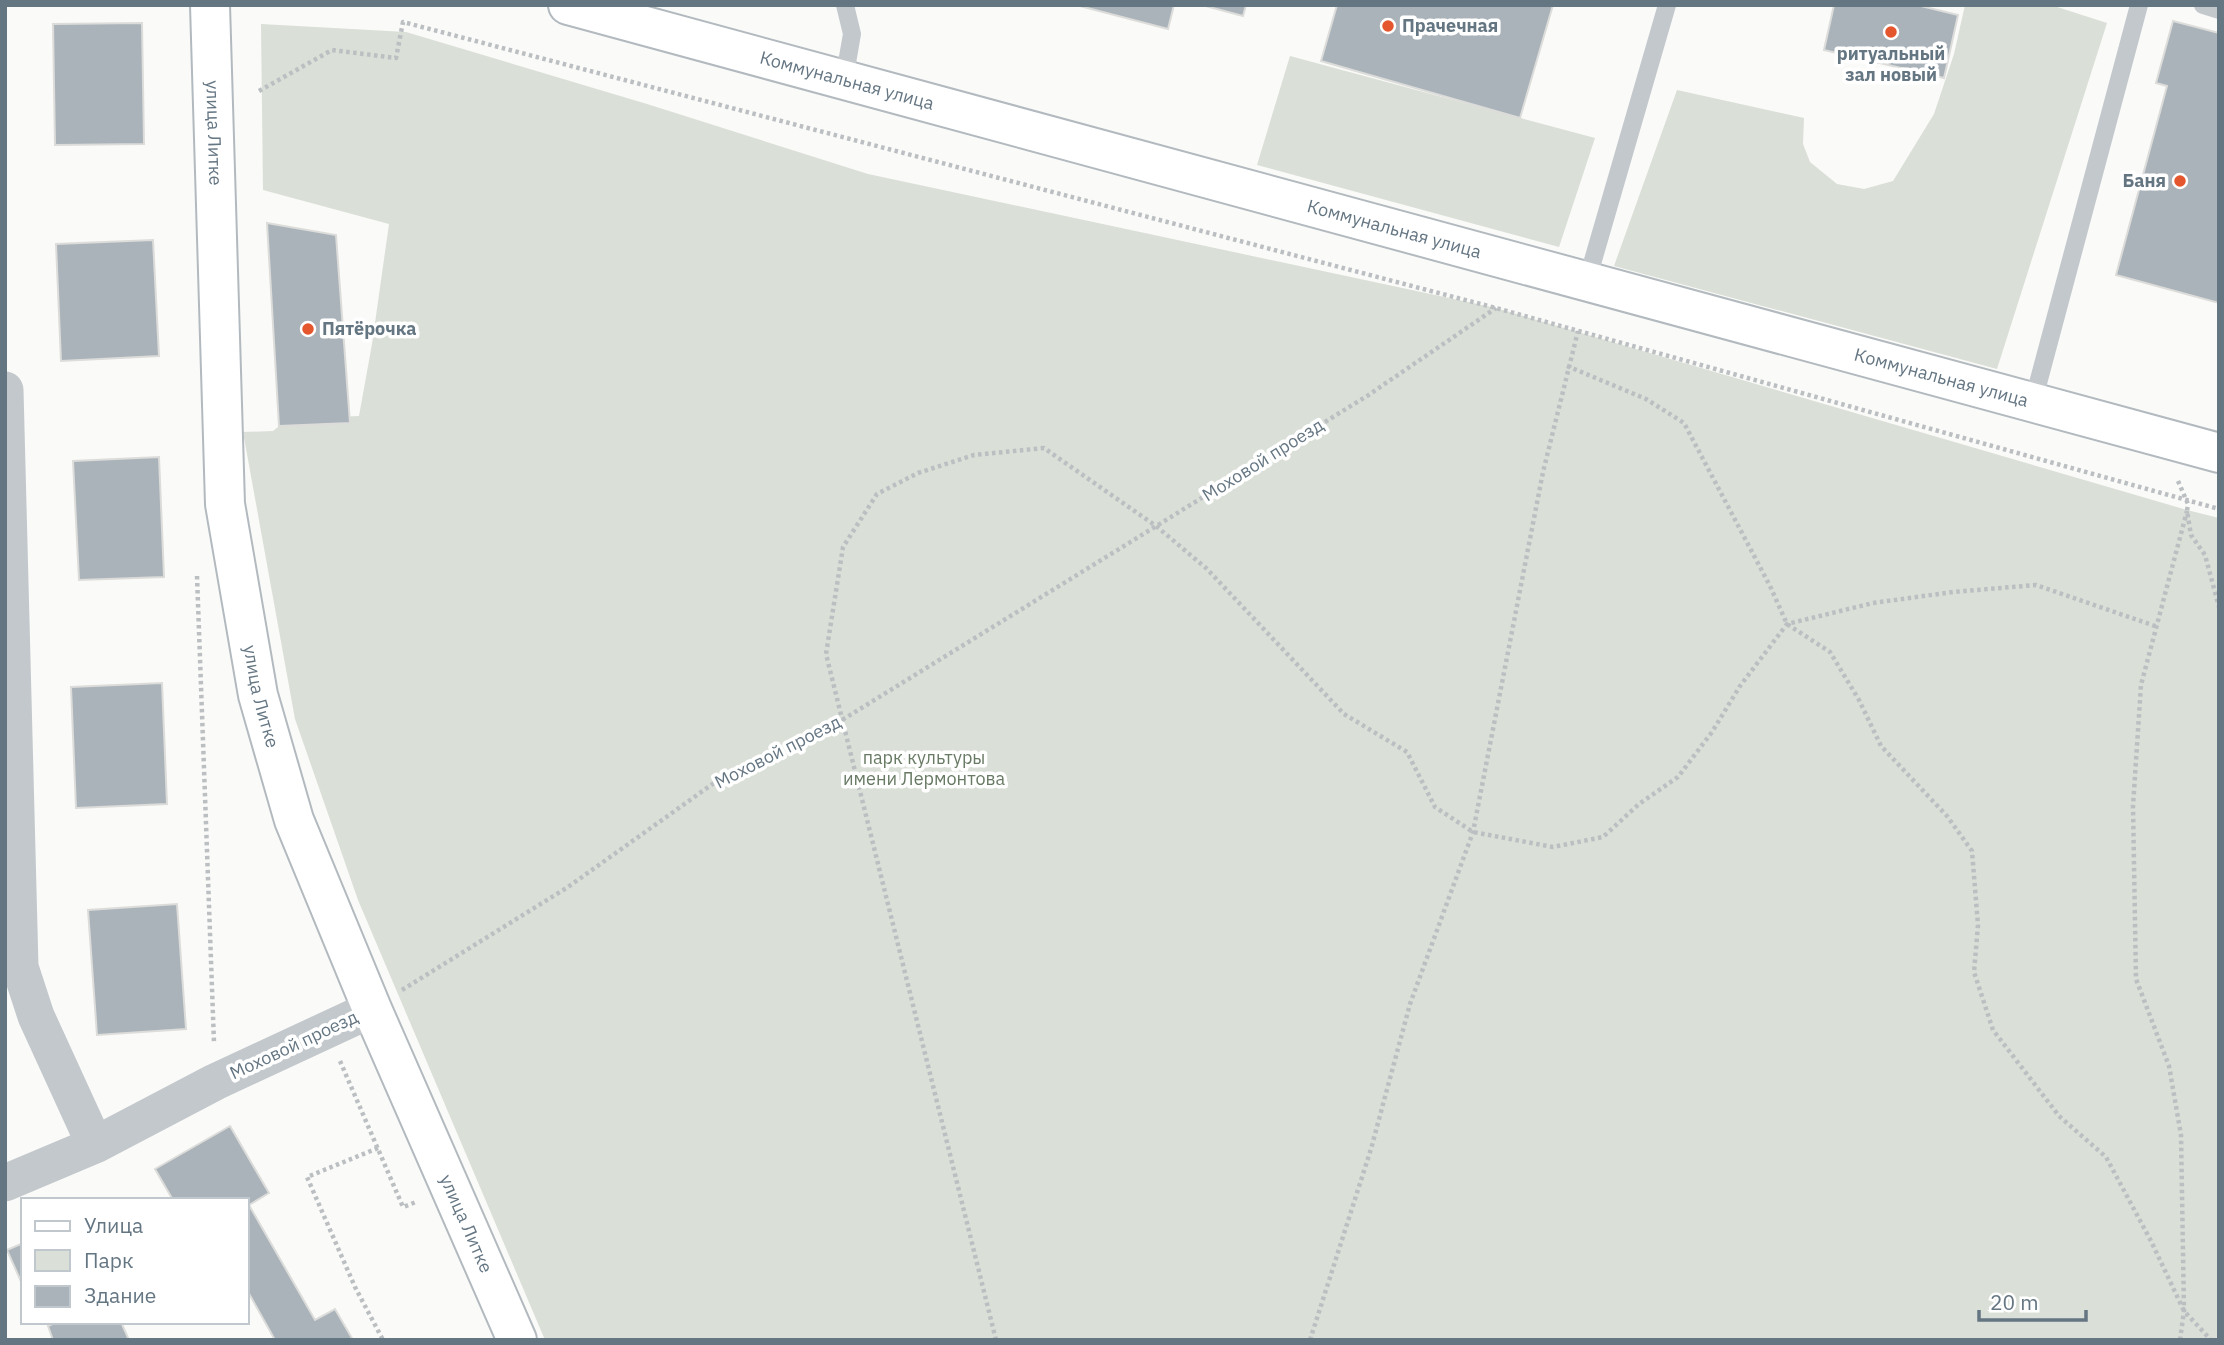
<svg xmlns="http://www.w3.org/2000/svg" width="2224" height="1345" viewBox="0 0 2224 1345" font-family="'IBM Plex Sans',sans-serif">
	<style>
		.green { fill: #dadfd7 }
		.building { fill: #aab3b9; stroke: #dcdcda; stroke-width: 2 }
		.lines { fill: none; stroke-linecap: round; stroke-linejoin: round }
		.secondary-casing { stroke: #b3babf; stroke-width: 42 }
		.path { stroke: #bbbfc2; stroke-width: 4.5; stroke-dasharray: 3.5 3.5; stroke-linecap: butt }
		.lane { stroke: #c3c8cc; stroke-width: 18 }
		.street { stroke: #c3c8cc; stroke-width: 37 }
		.secondary { stroke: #fff; stroke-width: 38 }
		.poi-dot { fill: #e4572e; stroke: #fff; stroke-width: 2.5 }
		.labels { text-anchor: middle; stroke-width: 7; stroke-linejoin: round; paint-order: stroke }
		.poi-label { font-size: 18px; font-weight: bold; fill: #657683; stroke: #fff; text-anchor: start }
		.street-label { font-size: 18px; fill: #657683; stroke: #fff }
		.park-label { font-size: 18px; fill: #687a64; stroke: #fff }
	</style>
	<rect width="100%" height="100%" fill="#fafaf8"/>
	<!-- green -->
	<path class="green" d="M1965 5H2051L2107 23 1997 369 1614 266 1677 90 1804 118 1803 144 1810 162 1837 184 1864 189 1893 181 1934 114 1954 54Z
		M261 24 406 32 647 104 868 174 1496 308 2187 510 2219 518V1340H545L358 900 295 719 243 432 273 431 288 419 359 416 372 344 389 224 263 190Z
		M1290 56 1595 138 1559 247 1257 165Z"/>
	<!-- building -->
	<path class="building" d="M1076 5H1174L1168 29Z
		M1202 5H1246L1243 16Z
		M1337 5H1553L1520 118 1321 61Z
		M1834 5H1917L1958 15 1944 78 1824 50Z
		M2173 21 2219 33V303L2116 275 2167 86 2156 83Z
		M142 23 144 144 55 145 53 24Z
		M267 223 336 235 350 423 279 426Z
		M153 240 159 356 61 361 56 244Z
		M159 457 164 577 79 580 73 461Z
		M162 683 167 804 76 808 71 687Z
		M177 904 186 1029 97 1035 88 910Z
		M230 1126 269 1193 249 1205 315 1320 335 1309 353 1340H275L247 1290V1200H173L155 1169Z
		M23 1243V1286L7 1250Z
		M57 1322H121L129 1340H53L48 1326Z"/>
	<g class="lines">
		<defs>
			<g id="secondary">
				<path id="s1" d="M210 5 225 504 258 695 294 820 372 1009 517 1340"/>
				<path id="s2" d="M568 5 2219 453"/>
			</g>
		</defs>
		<!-- secondary casing -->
		<use href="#secondary" class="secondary-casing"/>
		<!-- path -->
		<path class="path" d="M259 91 332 50 396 58 403 22 1496 308 2219 509
			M1567 366 1646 399 1684 423 1770 586 1787 624 1830 652 1859 700 1881 746 1947 816 1972 851 1978 925 1974 972 1993 1030 2059 1116 2106 1157 2151 1241 2184 1311 2211 1340
			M2178 481 2188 504 2187 511 2191 535 2205 555 2219 607
			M197 576 214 1043
			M402 990 568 887 728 773 842 720 1367 396 1496 308
			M340 1061 403 1207 416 1202
			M378 1148 307 1177 355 1287 383 1340
			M996 1340 826 654 843 547 877 494 918 473 974 455 1044 448 1156 526 1206 568 1344 714 1407 752 1435 807 1473 832 1553 847 1603 837 1639 804 1678 777 1712 732 1740 686 1787 624 1873 603 1953 592 2036 585 2158 627
			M1310 1340 1371 1149 1410 1004 1473 832 1543 472 1578 331
			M2180 1340 2184 1311 2181 1135 2169 1066 2136 979 2133 806 2141 685 2187 511"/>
		<!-- lane -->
		<path class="lane" d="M2203 5 2219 10
			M844 80 852 34 845 5
			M1587 281 1667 5
			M2033 402 2139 5"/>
		<!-- street -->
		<path class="street" d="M5 390 20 967 36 1016 95 1145
			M5 1183 95 1145 215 1082 372 1009"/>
		<!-- secondary -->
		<use href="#secondary" class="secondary"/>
	</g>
	<!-- markers -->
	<g class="poi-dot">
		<circle cx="1388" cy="26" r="7"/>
		<circle cx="1891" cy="32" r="7"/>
		<circle cx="2180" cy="181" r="7"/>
		<circle cx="308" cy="329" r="7"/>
	</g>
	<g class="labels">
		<!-- poi labels -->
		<g class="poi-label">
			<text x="1402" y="32">Прачечная</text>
			<text x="1891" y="60" text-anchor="middle">ритуальный<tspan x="1891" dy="21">зал новый</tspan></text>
			<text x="2166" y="187" text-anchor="end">Баня</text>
			<text x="322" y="335">Пятёрочка</text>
		</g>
		<!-- street labels -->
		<g class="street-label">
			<text dy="6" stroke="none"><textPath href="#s2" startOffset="289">Коммунальная улица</textPath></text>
			<text dy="6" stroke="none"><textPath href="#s1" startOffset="128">улица Литке</textPath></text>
			<text dy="6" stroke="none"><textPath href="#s2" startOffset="856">Коммунальная улица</textPath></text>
			<text dy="6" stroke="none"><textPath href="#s2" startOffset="1423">Коммунальная улица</textPath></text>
			<text transform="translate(1263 460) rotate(-32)" y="6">Моховой проезд</text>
			<text dy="6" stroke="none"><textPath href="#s1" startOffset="695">улица Литке</textPath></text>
			<text transform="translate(778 752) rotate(-27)" y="6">Моховой проезд</text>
			<text transform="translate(294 1045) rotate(-25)" y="6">Моховой проезд</text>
			<text dy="6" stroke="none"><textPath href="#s1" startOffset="1262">улица Литке</textPath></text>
		</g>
		<!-- park labels -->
		<g class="park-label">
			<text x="924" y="764">парк культуры<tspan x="924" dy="21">имени Лермонтова</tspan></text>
		</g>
	</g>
	<!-- border -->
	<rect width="2224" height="1345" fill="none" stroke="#657683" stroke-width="14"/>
	<!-- legend -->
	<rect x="21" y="1198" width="228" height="126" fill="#ffffff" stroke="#c1c8cd" stroke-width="2"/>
	<rect x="35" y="1221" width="35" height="10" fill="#ffffff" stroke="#c1c8cd" stroke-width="2"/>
	<text x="84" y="1233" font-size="21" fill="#657683">Улица</text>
	<rect x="35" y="1250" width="35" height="21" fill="#dadfd7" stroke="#c1c8cd" stroke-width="2"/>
	<text x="84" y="1268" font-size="21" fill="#657683">Парк</text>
	<rect x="35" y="1286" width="35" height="21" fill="#aab3b9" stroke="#c1c8cd" stroke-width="2"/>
	<text x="84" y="1303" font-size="21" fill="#657683">Здание</text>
	<!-- scale -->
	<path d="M1979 1310v10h107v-10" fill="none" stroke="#657683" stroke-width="3.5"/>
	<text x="1990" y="1310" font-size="21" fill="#657683" stroke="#ffffff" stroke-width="5" paint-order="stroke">20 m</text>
</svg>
